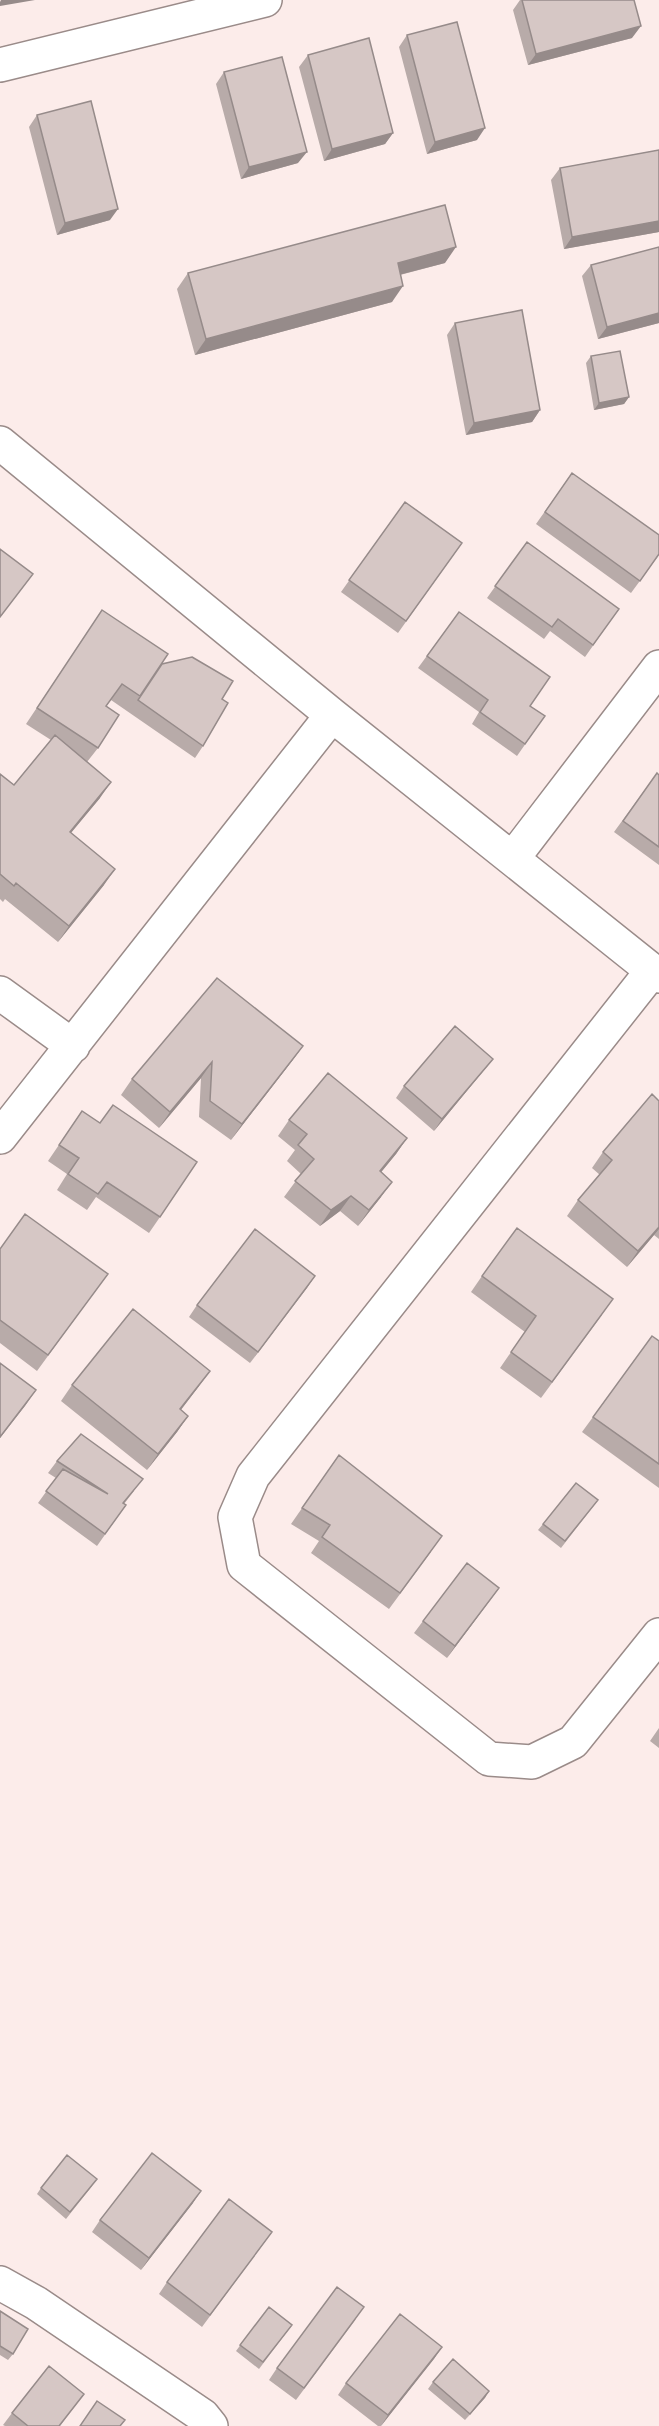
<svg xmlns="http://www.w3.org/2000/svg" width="659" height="2426" viewBox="0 0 659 2426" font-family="Merriweather,serif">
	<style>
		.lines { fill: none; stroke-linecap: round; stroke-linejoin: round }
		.minor-casing { stroke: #9a8b89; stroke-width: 36 }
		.minor { stroke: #fff; stroke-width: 33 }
		.wall { fill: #b8aba9 }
		.shaded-wall { fill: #968b8a }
		.building { fill: #d6c7c5; stroke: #968b8a; stroke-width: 1.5 }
	</style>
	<rect width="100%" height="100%" fill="#fcecea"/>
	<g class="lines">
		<defs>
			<path id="minor" d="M0 65 265 0
				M0 443 332 715 659 976
				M513 858 659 667
				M652 971 253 1476 235 1517 244 1565 489 1759 532 1762 573 1742 659 1635
				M0 993 73 1046
				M0 1137 332 715
				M0 2283 36 2303 203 2416 211 2426"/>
		</defs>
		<!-- minor casing -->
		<use href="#minor" class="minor-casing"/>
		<!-- minor -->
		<use href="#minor" class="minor"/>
	</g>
	<!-- wall -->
	<path class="wall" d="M520 0H522L632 38 528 65 513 10Z
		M407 35 477 140 427 154 399 47Z
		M308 55 393 133 385 144 324 161 299 67Z
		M224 72 298 163 241 179 216 84Z
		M37 115 110 220 57 235 29 127Z
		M659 150V232L564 249 551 180 560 168Z
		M659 247V323L598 339 582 276 591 265Z
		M445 263 400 275 392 302 195 355 177 289 188 273Z
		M455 323 540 410 532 422 466 435 447 335Z
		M591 356 629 397 624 404 594 410 586 363Z
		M572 473 659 555 631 593 536 524Z
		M405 502 462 543 398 633 341 592Z
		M527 542 619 609 585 657 550 631 544 639 487 598Z
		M102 610 162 664 222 699 203 746 195 758 111 700 106 706 98 748 87 762 100 798 71 833 104 885 58 942 5 899 3 902 0 899V774L14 785 51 740 26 724Z
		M459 612 530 706 545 716 517 756 472 724 479 712 418 668Z
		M657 773 659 775V865L614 832Z
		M303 1046 292 1061 231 1140 199 1117 201 1078 159 1128 121 1095 132 1079Z
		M493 1059 484 1070 434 1131 396 1098 404 1086Z
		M659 1101V1239L654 1235 627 1267 567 1216 578 1200 600 1175 592 1168 603 1152Z
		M82 1111 160 1217 149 1233 96 1197 87 1210 57 1190 67 1174 48 1161Z
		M289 1120 407 1138 396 1154 381 1172V1197L358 1226 340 1211 320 1226 284 1197 301 1174 287 1161 295 1150 278 1136Z
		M0 1249 96 1290 37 1371 0 1343Z
		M315 1276 250 1363 189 1317 197 1305Z
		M482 1276 602 1315 541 1398 500 1368 525 1332 471 1292Z
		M659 1341V1488L582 1432 593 1417Z
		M72 1385 199 1386 181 1410 188 1416 177 1432 147 1470 61 1401Z
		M339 1455 431 1552 389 1609 311 1553 319 1541 291 1524Z
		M57 1461 134 1491 124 1504 126 1505 97 1546 38 1503 56 1478 48 1473Z
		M598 1500 561 1548 538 1530 543 1524Z
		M499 1588 447 1658 414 1633 423 1621Z
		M659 1728V1748L650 1741Z
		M92 2186 66 2219 37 2194 41 2188Z
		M193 2203 141 2270 92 2232 100 2220Z
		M272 2232 202 2327 159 2294 167 2282Z
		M269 2307 292 2325 259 2369 236 2351Z
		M0 2311 13 2354 8 2360 0 2355Z
		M356 2319 296 2400 269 2380 277 2368Z
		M442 2347 381 2426H378L338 2395 346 2383Z
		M433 2382 489 2391 465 2420 428 2389Z
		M84 2394 60 2426H5L3 2425 12 2413Z"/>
	<!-- shaded-wall -->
	<path class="shaded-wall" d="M1 0H35L0 6V2Z
		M641 26 632 38 528 65 536 54Z
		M485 128 477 140 427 154 435 142Z
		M393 133 385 144 324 161 332 149Z
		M307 152 298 163 241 179 249 167Z
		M118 209 110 220 57 235 65 223Z
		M659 221V232L564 249 572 237Z
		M456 247 445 263 387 278 398 263Z
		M403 286 392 302 195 355 206 339Z
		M659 313V323L598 339 607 327Z
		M629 397 624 404 594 410 599 403Z
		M540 410 532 422 466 435 474 423Z
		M111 782 100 798 59 847 70 832Z
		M115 869 104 885 58 942 69 926Z
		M303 1046 292 1061 231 1140 242 1124Z
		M493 1059 484 1070 434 1131 442 1119Z
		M212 1062 201 1078 159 1128 170 1112Z
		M407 1138 396 1154 369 1187 380 1171Z
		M392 1182 381 1197 358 1226 369 1210Z
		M351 1196 340 1211 320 1226 331 1210Z
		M659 1227V1229L654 1235 627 1267 638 1251Z
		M315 1276 307 1288 250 1363 258 1352Z
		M210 1371 199 1386 169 1425 180 1409Z
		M36 1390 25 1406 0 1438V1437Z
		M188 1416 177 1432 147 1470 158 1454Z
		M499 1588 491 1599 447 1658 455 1646Z
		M201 2191 193 2203 141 2270 149 2258Z
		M442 2347 434 2359 381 2426 388 2415Z
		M489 2391 485 2398 465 2420 470 2414Z"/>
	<!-- building -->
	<path class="building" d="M522 0H634L641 26 536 54Z
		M457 22 485 128 435 142 407 35Z
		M369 38 393 133 332 149 308 55Z
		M282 57 307 152 249 167 224 72Z
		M91 101 118 209 65 223 37 115Z
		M659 150V221L572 237 560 168Z
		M445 205 456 247 398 263 403 286 206 339 188 273Z
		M659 247V313L607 327 591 265Z
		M522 310 540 410 474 423 455 323Z
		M620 351 629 397 599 403 591 356Z
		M572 473 659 535V554L640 581 545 512Z
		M405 502 462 543 406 621 349 580Z
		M527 542 619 609 593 645 558 619 552 627 495 586Z
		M0 549 33 574 0 617Z
		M102 610 168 654 140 696 122 684 106 706 119 715 98 748 37 708Z
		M459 612 550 677 530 706 545 716 525 744 480 712 488 700 427 656Z
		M192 657 233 681 222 699 228 703 203 746 138 700 162 664Z
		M55 735 111 782 70 832 115 869 69 926 16 883 14 886 0 874V774L14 785Z
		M657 773 659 775V847L623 821Z
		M217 978 303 1046 242 1124 210 1101 212 1062 170 1112 132 1079Z
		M455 1026 493 1059 442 1119 404 1086Z
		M328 1073 407 1138 380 1171 392 1182 369 1210 351 1196 331 1210 295 1181 314 1159 298 1145 307 1134 289 1120Z
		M652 1094 659 1101V1227L638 1251 578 1200 612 1160 603 1152Z
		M113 1105 197 1162 160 1217 107 1182 98 1194 68 1174 79 1158 59 1145 82 1111 100 1123Z
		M25 1214 108 1274 48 1355 0 1320V1249Z
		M517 1228 613 1299 552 1382 511 1352 536 1316 482 1276Z
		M255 1229 315 1276 258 1352 197 1305Z
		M133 1309 210 1371 180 1409 188 1416 158 1454 72 1385Z
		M652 1336 659 1341V1464L593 1417Z
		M0 1363 36 1390 0 1437Z
		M81 1434 143 1479 123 1503 126 1505 105 1534 46 1491 63 1469 108 1494 57 1461Z
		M339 1455 442 1536 400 1593 322 1537 330 1525 302 1508Z
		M576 1483 598 1500 565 1541 543 1524Z
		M467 1563 499 1588 455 1646 423 1621Z
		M152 2153 201 2191 149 2258 100 2220Z
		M67 2155 97 2179 70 2212 41 2188Z
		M229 2199 272 2232 210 2315 167 2282Z
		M337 2287 364 2307 304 2388 277 2368Z
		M269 2307 292 2325 263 2362 240 2345Z
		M0 2311 28 2329 13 2354 0 2346Z
		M400 2314 442 2347 388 2415 346 2383Z
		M453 2359 489 2391 470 2414 433 2382Z
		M49 2366 84 2394 59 2426H28L12 2413Z
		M97 2401 125 2420 120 2426H80Z"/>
</svg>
